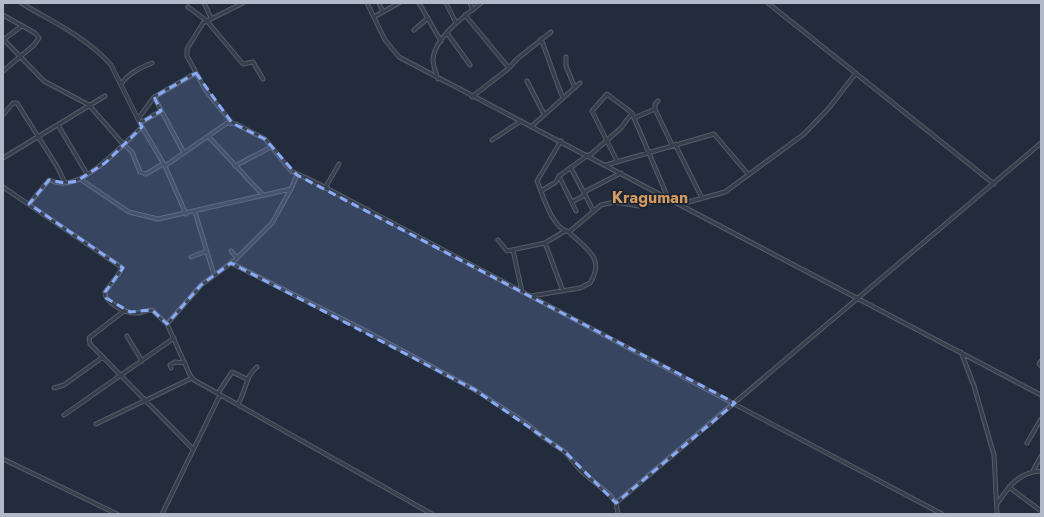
<svg xmlns="http://www.w3.org/2000/svg" width="1044" height="517" viewBox="0 0 1044 517" font-family="Jost,sans-serif">
	<style>
		.lines { fill: none; stroke-linecap: round; stroke-linejoin: round }
		.minor-casing { stroke: #555c6a; stroke-width: 5 }
		.minor { stroke: #373e4c; stroke-width: 3 }
		.marked { fill: #88abf7; fill-opacity: 0.2; stroke: #88abf7; stroke-width: 3; stroke-dasharray: 8 5; stroke-linejoin: round }
		.labels { text-anchor: middle; stroke-width: 3.5; stroke-linejoin: round; paint-order: stroke }
		.quarter-label { font-size: 16px; font-weight: bold; fill: #d39b61; stroke: #1c2331 }
	</style>
	<rect width="100%" height="100%" fill="#232c3c"/>
	<g class="lines">
		<defs>
			<path id="minor" d="M21 3C51 21 88 38 111 65L142 127 165 166 227 123 236 124 265 139 291 171 313 181 942 514
				M204 3 211 18
				M367 3 385 40 399 57 1041 395
				M379 3 383 12
				M419 3 441 41
				M446 3 456 23
				M470 3 473 10
				M768 3 994 184
				M188 7 207 21 243 64 253 62 263 79
				M3 15 35 33 39 38 34 45 3 71
				M465 15 509 68
				M374 17 399 3
				M414 30 428 18
				M447 33 470 65
				M541 39C549 59 555 79 563 98
				M3 40 22 26
				M4 40 44 81 89 105 123 144 132 152 140 172 146 174 163 164
				M566 57V66L575 88
				M438 79C436 73 433 66 433 60 434 37 465 16 481 3
				M527 81 544 114
				M121 84C129 73 140 68 152 63
				M154 97 184 153
				M472 97 509 68 517 59 551 32
				M658 101 655 104V109L672 145
				M3 115 13 103H17L58 168 65 183
				M634 118 655 109
				M138 119 154 97 196 73
				M140 123 161 111
				M232 123 206 91 187 56V49L203 23 243 3
				M58 125 87 174
				M532 126 580 83
				M209 137 262 194 266 195
				M492 140 521 121
				M561 141 537 181C543 195 552 229 569 232
				M675 144 702 198
				M589 156 621 128 632 113
				M3 158 105 96
				M617 161 592 111 607 94 632 113 668 198
				M606 165 714 134 748 174
				M165 166 186 214
				M235 166 271 147
				M571 168 593 210
				M559 176 576 211
				M80 179 129 212 158 219 291 189 297 175
				M3 187 121 267 120 272 105 292C104 303 127 314 137 313 142 313 146 310 152 310L167 324
				M325 188 339 164
				M291 189 272 223 235 260 201 285 167 324 190 375 194 380 432 514
				M541 191 556 182 559 176 588 155
				M584 192 621 173
				M572 202 585 195
				M29 204 49 180C54 182 59 184 64 183 89 183 124 143 142 127
				M681 204 725 192 804 134 829 108 856 73
				M195 212 214 275
				M498 240 507 251 545 243 565 231
				M545 243 563 291
				M513 250 522 292
				M231 251 237 258
				M191 257 207 251
				M231 263 362 329 475 390 526 423 540 435 565 452 580 470 610 495 616 503
				M531 296 580 288 590 283C606 258 586 249 569 232L601 205 614 202 639 206 666 197
				M124 311 89 338 90 344 193 449
				M127 336 142 361
				M961 352 974 386 994 455 997 514
				M1041 361 1039 364 1041 366
				M171 368 170 365 175 362 185 363
				M54 388 64 385 103 357
				M218 393 232 372 247 379
				M238 404C246 391 246 375 257 367
				M64 415 174 338
				M96 424 192 378
				M1027 443 1041 419
				M3 459 117 514
				M1033 471 1041 456
				M1009 487 1041 511
				M997 504C1008 487 1019 472 1041 471
				M162 514 220 395
				M618 514 616 503 1041 143"/>
		</defs>
		<!-- minor casing -->
		<use href="#minor" class="minor-casing"/>
		<!-- minor -->
		<use href="#minor" class="minor"/>
	</g>
	<!-- marked area -->
	<path class="marked" d="M196 73 232 123 265 139 297 175 735 403 616 503 565 452 475 390 231 263 201 285 167 324 152 310 130 312 106 298 105 292 123 268 29 204 49 180 65 183 77 181 105 163 142 127 140 123 161 111 154 97Z"/>
	<g class="labels">
		<!-- quarter labels -->
		<g class="quarter-label">
			<text x="650" y="203">Kraguman</text>
		</g>
	</g>
	<!-- border -->
	<rect width="1044" height="517" fill="none" stroke="#b2b9c8" stroke-width="8"/>
</svg>
